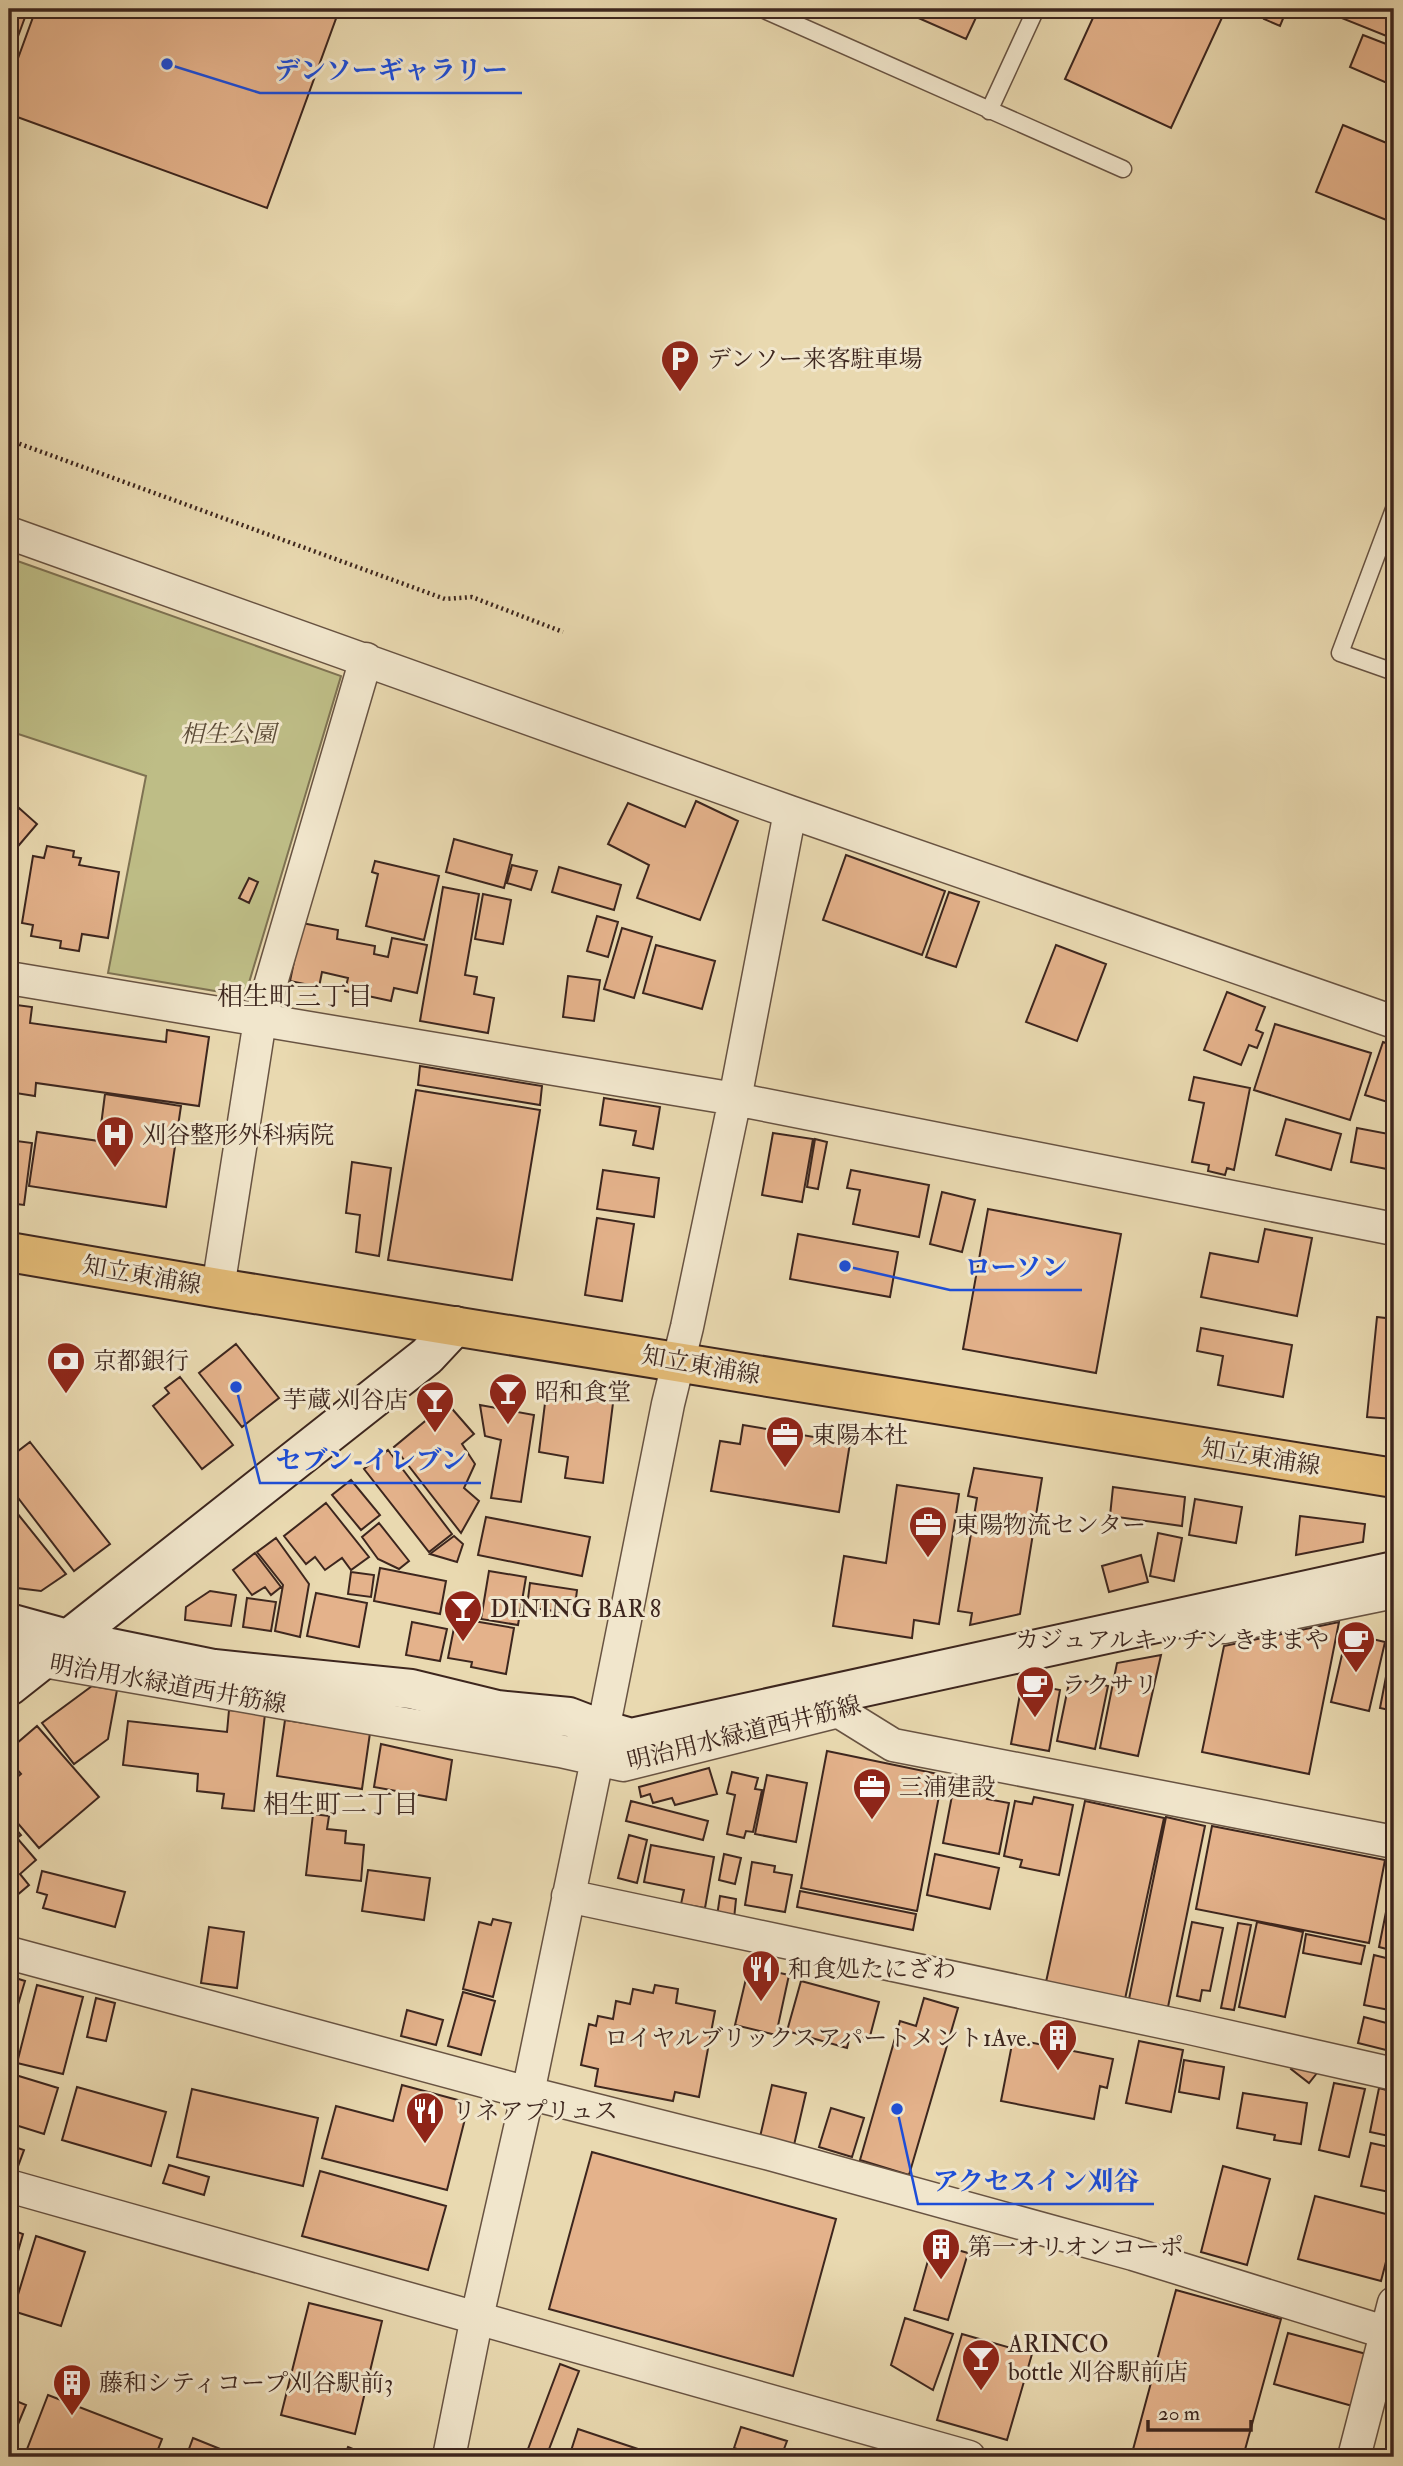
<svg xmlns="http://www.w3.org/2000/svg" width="1403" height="2466" viewBox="0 0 1403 2466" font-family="'IM FELL Double Pica','Noto Serif JP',serif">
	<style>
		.green { fill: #bebd86; stroke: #7e7252; stroke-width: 2 }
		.building { fill: #e4b28b; stroke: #3d261e; stroke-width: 2 }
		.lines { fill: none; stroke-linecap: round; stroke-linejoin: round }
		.lane-casing { stroke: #685342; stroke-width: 19 }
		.street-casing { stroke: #685342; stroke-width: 35 }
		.secondary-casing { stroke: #3d261e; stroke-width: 42 }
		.primary-casing { stroke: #3d261e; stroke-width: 42 }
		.path { stroke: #3d261e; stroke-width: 4.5; stroke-dasharray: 2 3.5; stroke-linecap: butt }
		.lane { stroke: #f1e6cc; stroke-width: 16 }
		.street { stroke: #f1e6cc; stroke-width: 32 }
		.secondary { stroke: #f1e6cc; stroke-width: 38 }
		.primary { stroke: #e4bc78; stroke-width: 38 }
		.labels { text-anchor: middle; stroke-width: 6; stroke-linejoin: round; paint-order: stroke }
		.poi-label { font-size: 24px; fill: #3d261e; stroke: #f1e6cc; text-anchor: start }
		.park-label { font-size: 24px; font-style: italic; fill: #5d4c38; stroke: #f1e6cc }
		.street-label { font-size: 24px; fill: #3d261e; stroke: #f1e6cc }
		.neighbourhood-label { font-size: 26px; fill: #3d261e; stroke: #f1e6cc }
		.leader { fill: none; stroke: #1d4ed8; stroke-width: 2.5 }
		.callout-dot { fill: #1d4ed8; stroke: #f1e6cc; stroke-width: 2.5 }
		.callout-label { font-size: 26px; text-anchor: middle; font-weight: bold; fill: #1d4ed8; stroke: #f1e6cc; stroke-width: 6; stroke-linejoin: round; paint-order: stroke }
	</style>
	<rect width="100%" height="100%" fill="#e9d9b0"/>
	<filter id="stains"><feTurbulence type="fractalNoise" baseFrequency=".00286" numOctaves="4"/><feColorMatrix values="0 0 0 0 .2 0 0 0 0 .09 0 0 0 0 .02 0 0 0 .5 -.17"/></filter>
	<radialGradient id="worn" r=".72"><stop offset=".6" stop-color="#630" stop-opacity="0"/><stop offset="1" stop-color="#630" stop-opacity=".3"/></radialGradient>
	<!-- green -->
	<path class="green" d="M9 558 341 676 245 996 108 973 146 776 9 731Z"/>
	<!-- building -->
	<path class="building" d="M9 9H28L9 61Z
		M36 9H327L338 13 267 208 9 114V83Z
		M898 9H980L966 39Z
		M1097 9H1226L1171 128 1065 79Z
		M1268 9H1287L1280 26 1264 19Z
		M1330 9H1394V39L1329 13Z
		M1363 35 1394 47V86L1350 67Z
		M1343 125 1394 146V223L1316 192Z
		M696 801 738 821 700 920 637 898 649 865 608 844 628 803 685 827Z
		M19 808 37 824 14 851 9 846V809L15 813Z
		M454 839 512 855 504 888 446 872Z
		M47 846 74 851 73 857 81 858 79 865 119 872 108 938 82 934 79 951 60 948 61 941 31 936 33 925 22 923 33 856 44 858Z
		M846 855 945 891 922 955 823 920Z
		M375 861 439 876 424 940 366 926 378 874 372 872Z
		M512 865 537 871 531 890 507 883Z
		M559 867 621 885 614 910 552 892Z
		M249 878 258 882 249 903 239 898Z
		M443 887 479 894 465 975 477 977 474 994 494 998 488 1033 420 1021Z
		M949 892 979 902 956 967 926 957Z
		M483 894 511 900 503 944 475 939Z
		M597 916 618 922 608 957 587 951Z
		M302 923 338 930 337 939 375 946 374 954 388 957 392 938 427 945 417 993 394 988 391 1001 345 991 348 978 322 972 319 987 290 981Z
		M622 928 652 937 634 998 604 989Z
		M656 945 715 961 702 1009 643 993Z
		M1056 945 1106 964 1077 1041 1026 1022Z
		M568 976 600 980 594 1021 563 1017Z
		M1227 992 1265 1007 1256 1030 1263 1033 1257 1048 1249 1045 1241 1065 1204 1050Z
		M9 1004 32 1007 30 1023 166 1042 167 1030 209 1037 199 1106 36 1083 35 1096 9 1092Z
		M1275 1024 1371 1053 1350 1120 1254 1090Z
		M1383 1042 1394 1046V1104L1365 1095Z
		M420 1066 542 1086 540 1105 418 1085Z
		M1194 1077 1250 1088 1234 1170 1227 1168 1225 1175 1208 1171 1209 1165 1192 1162 1204 1103 1189 1100Z
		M416 1090 540 1110 512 1280 388 1260Z
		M105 1094 181 1106 166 1207 29 1186 37 1132 99 1141Z
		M604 1098 660 1107 653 1149 633 1145 636 1131 600 1125Z
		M1286 1119 1341 1134 1331 1170 1276 1155Z
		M1357 1128 1394 1135 1392 1170 1351 1162Z
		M773 1133 813 1139 802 1202 762 1195Z
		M815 1139 827 1142 818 1189 807 1187Z
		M9 1140 32 1143 24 1205 9 1203Z
		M352 1162 391 1168 379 1256 356 1252 360 1215 346 1213Z
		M603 1170 659 1178 654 1217 597 1209Z
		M851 1170 929 1185 919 1237 853 1224 860 1190 847 1188Z
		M942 1192 975 1200 962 1252 930 1244Z
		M988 1209 1121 1234 1096 1373 963 1349Z
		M597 1218 634 1224 622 1301 585 1295Z
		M1265 1229 1312 1238 1297 1316 1201 1297 1210 1253 1258 1262Z
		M798 1234 898 1252 890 1297 790 1279Z
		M1377 1317 1394 1319V1419L1367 1417Z
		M1201 1328 1292 1345 1283 1397 1218 1385 1223 1356 1197 1351Z
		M236 1344 279 1398 242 1427 199 1373Z
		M180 1377 233 1445 202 1469 153 1406 169 1393 165 1388Z
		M546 1395 613 1403 603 1483 565 1478 568 1457 539 1452Z
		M447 1403 474 1434 462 1444 475 1464 464 1488 479 1501 461 1533 394 1447Z
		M480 1405 534 1415 521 1502 491 1498 501 1440 485 1436Z
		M743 1425 850 1443 839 1512 711 1491 720 1441 740 1444Z
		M30 1442 110 1544 74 1571 9 1486V1458Z
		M388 1450 452 1534 429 1552 364 1469Z
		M974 1468 1042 1478 1020 1614 970 1625 972 1613 958 1611 977 1498 968 1496Z
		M351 1480 380 1515 361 1530 332 1495Z
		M897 1485 959 1494 939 1624 914 1620 912 1638 833 1626 844 1556 886 1563Z
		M1113 1487 1185 1497 1182 1526 1110 1516Z
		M1195 1499 1242 1507 1236 1543 1189 1535Z
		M9 1503 66 1574 41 1591 9 1587Z
		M326 1503 369 1557 351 1570 342 1558 325 1570 315 1557 306 1564 284 1536Z
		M1300 1516 1365 1524 1363 1542 1296 1555Z
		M486 1517 590 1537 582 1576 478 1555Z
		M379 1523 409 1561 399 1569 378 1559 362 1537Z
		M1158 1533 1182 1538 1174 1581 1150 1576Z
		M454 1536 463 1544 457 1562 430 1554Z
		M276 1538 309 1584 300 1637 275 1631 283 1585 257 1552Z
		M255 1553 281 1587 271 1595 265 1587 252 1595 233 1570Z
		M1141 1555 1148 1582 1109 1592 1102 1566Z
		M380 1568 446 1581 440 1614 374 1601Z
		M489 1571 526 1577 518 1625 481 1619Z
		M351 1572 374 1575 371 1597 348 1594Z
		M530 1583 577 1590 574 1614 527 1607Z
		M210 1591 236 1595 231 1626 185 1620 186 1607Z
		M316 1593 367 1603 359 1647 307 1636Z
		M247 1598 276 1602 271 1631 243 1627Z
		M456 1618 514 1628 506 1674 471 1667 472 1662 448 1658Z
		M412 1622 447 1629 440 1661 406 1655Z
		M1339 1622 1309 1774 1202 1752 1224 1646Z
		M1347 1633 1385 1642 1369 1711 1331 1702Z
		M1393 1640H1394V1711L1380 1708Z
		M1161 1655 1138 1756 1100 1748 1117 1663Z
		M1070 1678 1108 1686 1095 1749 1057 1741Z
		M1022 1683 1060 1690 1049 1751 1011 1744Z
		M92 1686 117 1690 108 1739 74 1764 42 1723Z
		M229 1710 265 1714 254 1811 222 1808 224 1794 197 1791 198 1774 123 1765 128 1721 227 1732Z
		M285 1720 370 1733 362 1789 277 1776Z
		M37 1726 99 1797 39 1848 9 1813V1784L21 1774 9 1760V1750Z
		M381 1744 452 1760 446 1800 374 1787Z
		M827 1751 943 1775 917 1911 801 1888Z
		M709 1768 717 1794 675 1805 672 1798 653 1803 650 1794 641 1797 639 1787Z
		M732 1772 758 1778 755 1789 762 1790 753 1832 746 1831 744 1838 727 1834 735 1795 727 1793Z
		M767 1775 807 1783 796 1842 755 1834Z
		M955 1780 990 1787 987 1799 1009 1803 999 1854 943 1843Z
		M1034 1797 1073 1805 1059 1875 1020 1867 1022 1860 1004 1856 1015 1801 1032 1804Z
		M631 1801 708 1821 703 1840 626 1821Z
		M1085 1801 1164 1818 1125 1999 1046 1982Z
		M313 1814 329 1816 327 1829 346 1831 345 1843 364 1845 361 1881 306 1875Z
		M1166 1817 1205 1826 1168 2007 1129 1999Z
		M10 1822 21 1835 17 1838 36 1860 20 1874 29 1885 9 1902Z
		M1212 1826 1385 1860 1369 1943 1196 1909Z
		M629 1835 647 1840 637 1883 618 1878Z
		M651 1845 714 1857 705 1908 681 1904 684 1890 644 1882Z
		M724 1854 741 1858 735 1884 719 1880Z
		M935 1854 999 1868 990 1909 927 1895Z
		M752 1862 775 1866 774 1872 792 1875 785 1912 745 1905Z
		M368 1870 430 1878 424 1920 362 1911Z
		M42 1871 125 1892 115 1927 43 1908 47 1895 37 1892Z
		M800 1891 916 1914 913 1930 797 1907Z
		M720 1896 736 1899 734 1919 717 1916Z
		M1387 1907 1394 1909V1951L1379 1947Z
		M493 1919 511 1923 493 1997 463 1989 479 1922 491 1925Z
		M1192 1922 1223 1928 1210 1991 1202 1990 1200 2001 1177 1996Z
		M1257 1922 1303 1932 1285 2017 1239 2007Z
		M1238 1923 1251 1925 1234 2010 1221 2008Z
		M209 1927 244 1932 237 1988 201 1983Z
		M1306 1934 1365 1946 1361 1964 1303 1953Z
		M1374 1955 1394 1960V2011L1364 2005Z
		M749 1966 789 1975 776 2035 735 2025Z
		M9 1976 25 1981 9 2035Z
		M801 1981 879 2002 869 2040 850 2035 847 2048 787 2031Z
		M37 1985 83 1997 63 2074 17 2063Z
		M655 1985 678 1989 676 2003 715 2011 699 2097 675 2092 673 2101 595 2086 598 2069 581 2065 589 2024 596 2026 598 2016 613 2019 616 2001 630 2004 633 1989 653 1993Z
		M463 1992 495 2001 481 2055 448 2046Z
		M96 1998 115 2003 106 2041 87 2037Z
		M924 1998 958 2008 909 2175 860 2160 900 2021 916 2026Z
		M407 2010 443 2020 436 2045 401 2036Z
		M1364 2017 1394 2025V2052L1358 2043Z
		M1013 2039 1113 2059 1107 2088 1100 2086 1094 2119 1001 2101Z
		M1139 2041 1183 2050 1171 2112 1126 2103Z
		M1298 2059 1317 2073 1309 2083 1291 2069Z
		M1184 2060 1224 2067 1219 2099 1179 2092Z
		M9 2073 58 2088 44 2134 9 2123Z
		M1334 2083 1365 2089 1349 2157 1319 2150Z
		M402 2085 469 2103 447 2190 322 2158 336 2106 393 2121Z
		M772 2085 806 2093 794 2145 760 2137Z
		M77 2087 166 2112 151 2166 62 2140Z
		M1379 2088 1394 2092V2137L1370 2132Z
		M192 2089 318 2118 303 2186 177 2157Z
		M1243 2093 1307 2103 1301 2144 1274 2140 1275 2135 1237 2128Z
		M831 2108 864 2118 852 2157 819 2147Z
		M1371 2143 1394 2148V2193L1361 2186Z
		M9 2145 24 2150 17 2169 9 2166Z
		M592 2152 836 2219 793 2376 549 2309Z
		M169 2165 209 2177 204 2195 163 2183Z
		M1223 2166 1270 2179 1247 2265 1201 2252Z
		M320 2171 446 2206 428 2270 302 2236Z
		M1315 2196 1394 2216V2231L1381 2281 1298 2259Z
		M9 2229 23 2234 9 2282Z
		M36 2236 85 2252 61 2326 13 2311Z
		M933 2243 968 2253 948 2320 914 2310Z
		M1176 2290 1281 2319 1243 2457H1131Z
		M309 2303 382 2321 355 2434 281 2415Z
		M905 2318 953 2334 933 2390 891 2365Z
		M1288 2333 1370 2355 1356 2407 1274 2384Z
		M962 2334 1032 2354 1007 2440 937 2420Z
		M560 2364 579 2371 546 2457H525Z
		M48 2395 162 2439 155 2457H24Z
		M9 2398 26 2405 9 2446Z
		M741 2427 787 2441 781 2457H761L734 2448Z
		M578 2429 662 2457H569Z
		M193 2438 240 2457H186Z
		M348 2447 372 2457H344Z"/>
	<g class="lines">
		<defs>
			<path id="lane" d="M762 9 1123 169
				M989 111 1036 9
				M1394 509 1340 653 1394 672"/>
			<path id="street" d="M9 533 790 812 1394 1022
				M9 978 735 1099 1394 1229
				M218 1288 260 1020 366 659
				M1224 1627 1394 1592
				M9 1655 560 1751 623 1765 839 1711
				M822 1701 893 1745 1394 1842
				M568 1896 1190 2028 1394 2074
				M9 1953 528 2093 770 2154 1133 2254 1394 2335
				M9 2186 969 2457
				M449 2457 477 2317 528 2093 597 1760 668 1404 687 1327 735 1099 790 812
				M1354 2457 1394 2303"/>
			<path id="secondary" d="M9 1623 67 1639 214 1669 411 1689 497 1710 569 1717 603 1730 631 1738 1394 1571
				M9 1686 427 1356 455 1326"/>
			<path id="primary" d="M9 1252 218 1288 1394 1478"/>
		</defs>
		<!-- lane casing -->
		<use href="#lane" class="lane-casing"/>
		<!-- street casing -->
		<use href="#street" class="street-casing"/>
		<!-- secondary casing -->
		<use href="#secondary" class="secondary-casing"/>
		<!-- primary casing -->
		<use href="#primary" class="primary-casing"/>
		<!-- path -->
		<path class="path" d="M9 440 445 599 472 597 563 632"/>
		<!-- lane -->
		<use href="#lane" class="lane"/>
		<!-- street -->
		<use href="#street" class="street"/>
		<!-- secondary -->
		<use href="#secondary" class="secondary"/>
		<!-- primary -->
		<use href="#primary" class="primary"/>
	</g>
	<!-- icons -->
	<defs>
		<symbol id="parking-pin" viewBox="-11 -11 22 30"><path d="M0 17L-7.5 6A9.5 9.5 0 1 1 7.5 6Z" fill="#8f2418" stroke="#f1e6cc"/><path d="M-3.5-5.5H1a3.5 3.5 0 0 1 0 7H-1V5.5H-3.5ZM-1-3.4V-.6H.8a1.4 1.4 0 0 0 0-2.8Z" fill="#fff"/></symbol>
		<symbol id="hospital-pin" viewBox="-11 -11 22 30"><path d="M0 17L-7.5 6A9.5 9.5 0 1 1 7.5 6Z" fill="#8f2418" stroke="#f1e6cc"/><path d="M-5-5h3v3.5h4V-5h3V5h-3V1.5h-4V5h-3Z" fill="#fff"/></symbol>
		<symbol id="bank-pin" viewBox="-11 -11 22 30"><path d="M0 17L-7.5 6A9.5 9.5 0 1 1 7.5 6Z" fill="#8f2418" stroke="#f1e6cc"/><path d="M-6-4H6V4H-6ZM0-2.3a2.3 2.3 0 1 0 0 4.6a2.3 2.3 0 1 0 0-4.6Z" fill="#fff"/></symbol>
		<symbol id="bar-pin" viewBox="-11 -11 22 30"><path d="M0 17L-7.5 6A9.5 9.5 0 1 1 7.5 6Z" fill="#8f2418" stroke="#f1e6cc"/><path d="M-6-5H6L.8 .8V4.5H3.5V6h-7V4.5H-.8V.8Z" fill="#fff"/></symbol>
		<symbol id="office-pin" viewBox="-11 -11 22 30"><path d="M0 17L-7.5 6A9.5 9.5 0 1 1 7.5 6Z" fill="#8f2418" stroke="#f1e6cc"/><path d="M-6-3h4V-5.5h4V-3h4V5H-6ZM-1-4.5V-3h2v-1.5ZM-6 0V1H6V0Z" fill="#fff"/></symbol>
		<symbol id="cafe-pin" viewBox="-11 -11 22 30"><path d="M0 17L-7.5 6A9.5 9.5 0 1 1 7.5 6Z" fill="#8f2418" stroke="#f1e6cc"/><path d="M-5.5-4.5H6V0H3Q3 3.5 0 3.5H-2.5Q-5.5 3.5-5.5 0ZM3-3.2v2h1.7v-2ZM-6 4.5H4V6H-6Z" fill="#fff"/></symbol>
		<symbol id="restaurant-pin" viewBox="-11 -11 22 30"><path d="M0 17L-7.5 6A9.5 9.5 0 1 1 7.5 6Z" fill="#8f2418" stroke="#f1e6cc"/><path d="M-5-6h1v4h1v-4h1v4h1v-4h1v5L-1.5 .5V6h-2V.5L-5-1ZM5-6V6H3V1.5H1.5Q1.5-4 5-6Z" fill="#fff"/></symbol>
		<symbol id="building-pin" viewBox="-11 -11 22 30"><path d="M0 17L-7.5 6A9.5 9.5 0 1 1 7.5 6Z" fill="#8f2418" stroke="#f1e6cc"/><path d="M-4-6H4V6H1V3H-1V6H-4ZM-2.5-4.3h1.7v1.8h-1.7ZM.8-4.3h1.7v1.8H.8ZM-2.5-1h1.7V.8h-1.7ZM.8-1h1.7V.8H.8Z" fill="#fff"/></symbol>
	</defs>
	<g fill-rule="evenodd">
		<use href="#parking-pin" x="658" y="337" width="44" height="60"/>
		<use href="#hospital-pin" x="93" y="1113" width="44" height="60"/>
		<use href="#bank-pin" x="44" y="1339" width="44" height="60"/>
		<use href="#bar-pin" x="486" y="1370" width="44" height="60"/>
		<use href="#bar-pin" x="413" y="1378" width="44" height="60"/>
		<use href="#office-pin" x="763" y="1413" width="44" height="60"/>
		<use href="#office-pin" x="906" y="1503" width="44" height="60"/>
		<use href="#bar-pin" x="441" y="1587" width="44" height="60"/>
		<use href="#cafe-pin" x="1334" y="1618" width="44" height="60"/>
		<use href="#cafe-pin" x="1013" y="1663" width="44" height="60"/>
		<use href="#office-pin" x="850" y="1765" width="44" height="60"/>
		<use href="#restaurant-pin" x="739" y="1947" width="44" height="60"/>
		<use href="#building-pin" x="1036" y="2016" width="44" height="60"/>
		<use href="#restaurant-pin" x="403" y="2089" width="44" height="60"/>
		<use href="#building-pin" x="919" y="2225" width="44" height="60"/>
		<use href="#bar-pin" x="959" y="2336" width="44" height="60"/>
		<use href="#building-pin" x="50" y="2361" width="44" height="60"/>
	</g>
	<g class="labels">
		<!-- poi labels -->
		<g class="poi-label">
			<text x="707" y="367">デンソー来客駐車場</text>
			<text x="142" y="1143">刈谷整形外科病院</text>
			<text x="93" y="1369">京都銀行</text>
			<text x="535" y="1400">昭和食堂</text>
			<text x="408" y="1408" text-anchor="end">芋蔵 刈谷店</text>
			<text x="812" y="1443">東陽本社</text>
			<text x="955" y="1533">東陽物流センター</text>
			<text x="490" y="1617">DINING BAR 8</text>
			<text x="1329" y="1648" text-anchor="end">カジュアルキッチン きままや</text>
			<text x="1062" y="1693">ラクサリ</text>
			<text x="899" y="1795">三浦建設</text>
			<text x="788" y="1977">和食処たにざわ</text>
			<text x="1031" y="2046" text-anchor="end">ロイヤルブリックスアパートメント1Ave.</text>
			<text x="452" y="2119">リネアプリュス</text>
			<text x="968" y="2255">第一オリオンコーポ</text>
			<text x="1008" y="2352">ARINCO<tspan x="1008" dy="28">bottle 刈谷駅前店</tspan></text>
			<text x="99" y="2391">藤和シティコープ刈谷駅前3</text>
		</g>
		<!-- park labels -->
		<g class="park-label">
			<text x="228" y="742">相生公園</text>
		</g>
		<!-- street labels -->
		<g class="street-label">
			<text transform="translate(142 1275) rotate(10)" y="8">知立東浦線</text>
			<text transform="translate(701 1365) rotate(10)" y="8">知立東浦線</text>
			<text transform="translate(1261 1457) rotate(9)" y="8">知立東浦線</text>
			<text transform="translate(168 1684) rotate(10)" y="8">明治用水緑道西井筋線</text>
			<text transform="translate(744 1733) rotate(-14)" y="8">明治用水緑道西井筋線</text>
		</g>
		<!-- neighbourhood labels -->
		<g class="neighbourhood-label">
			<text x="295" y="1005">相生町三丁目</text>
			<text x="341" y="1813">相生町二丁目</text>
		</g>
	</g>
	<!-- callouts -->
	<path class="leader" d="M167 64L260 93H522M845 1266L950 1290H1082M236 1387L260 1483H481M897 2109L918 2204H1154"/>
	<g class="callout-dot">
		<circle cx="167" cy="64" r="7"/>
		<circle cx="845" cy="1266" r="7"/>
		<circle cx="236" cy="1387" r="7"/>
		<circle cx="897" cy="2109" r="7"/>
	</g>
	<g class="callout-label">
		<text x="391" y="79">デンソーギャラリー</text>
		<text x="1016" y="1276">ローソン</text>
		<text x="371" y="1469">セブン-イレブン</text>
		<text x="1036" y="2190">アクセスイン刈谷</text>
	</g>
	<!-- margin -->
	<rect width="1403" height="2466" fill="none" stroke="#e9d9b0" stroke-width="35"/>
	<rect x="10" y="10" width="1382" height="2445" fill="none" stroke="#3d261e" stroke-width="3.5"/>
	<rect x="18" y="18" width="1368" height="2431" fill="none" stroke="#3d261e" stroke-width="2"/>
	<!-- scale -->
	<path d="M1148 2420v10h103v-10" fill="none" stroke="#3d261e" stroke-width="3.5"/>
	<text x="1158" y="2420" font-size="21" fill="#3d261e" stroke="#f1e6cc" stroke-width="5" paint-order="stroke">20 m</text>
	<rect width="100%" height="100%" filter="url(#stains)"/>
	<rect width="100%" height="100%" fill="url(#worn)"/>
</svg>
